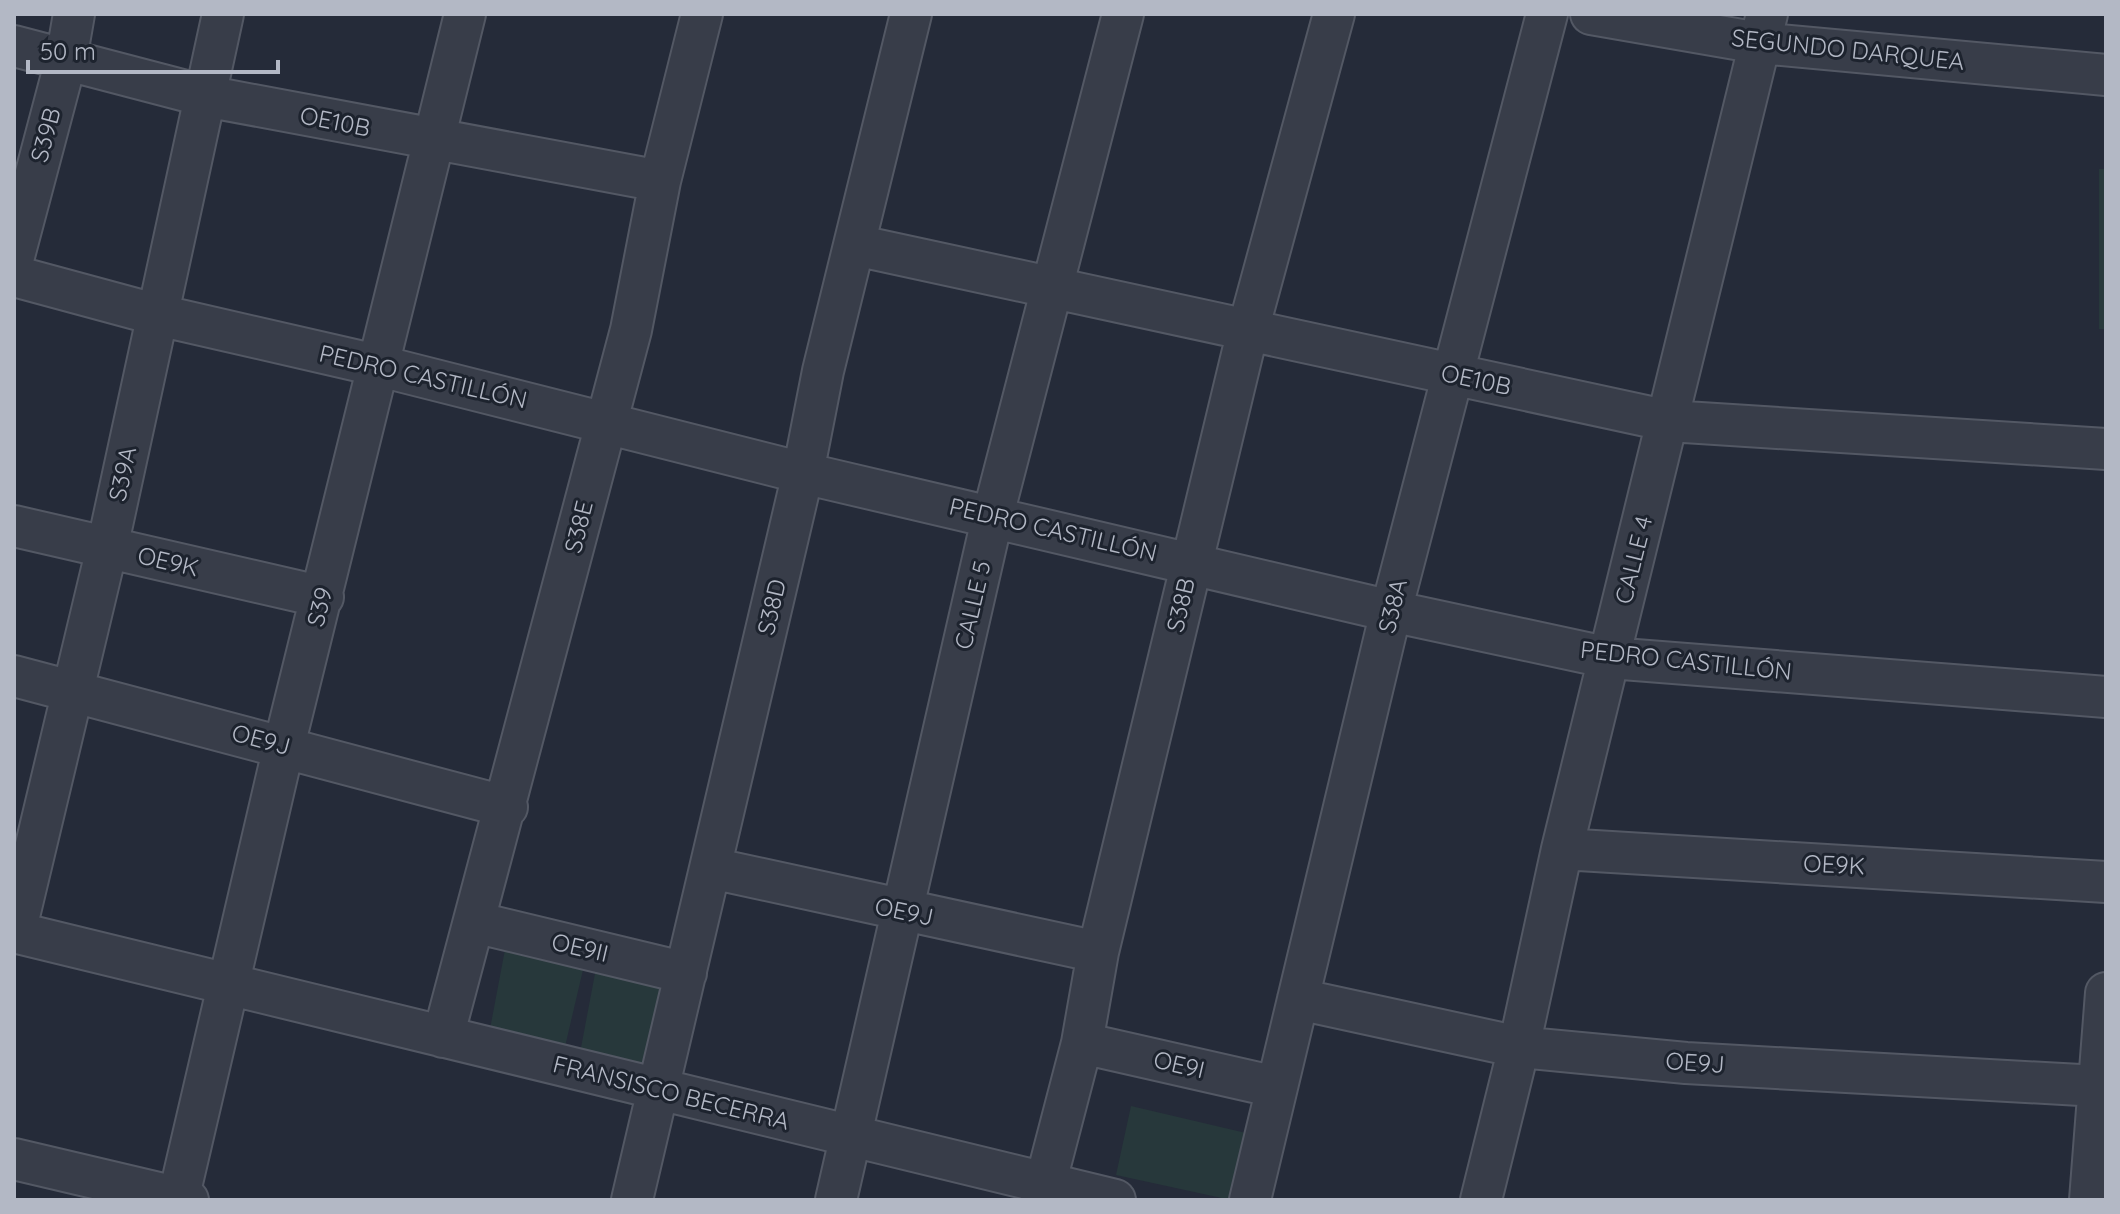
<svg xmlns="http://www.w3.org/2000/svg" width="2120" height="1214" viewBox="0 0 2120 1214" font-family="Quicksand,sans-serif">
	<style>
		.green { fill: #27383b }
		.lines { fill: none; stroke-linecap: round; stroke-linejoin: round }
		.minor-casing { stroke: #535864; stroke-width: 44 }
		.minor { stroke: #383d49; stroke-width: 40 }
		.labels { text-anchor: middle; stroke-width: 6; stroke-linejoin: round; paint-order: stroke }
		.street-label { font-size: 24px; fill: #b3b8c5; stroke: #1d232e }
	</style>
	<rect width="100%" height="100%" fill="#252b39"/>
	<!-- green -->
	<path class="green" d="M2099 169H2106V329H2099Z
		M507 939 586 957 556 1085 483 1066Z
		M597 963 676 981 646 1109 573 1090Z
		M1131 1106 1246 1133 1231 1200 1116 1175Z"/>
	<g class="lines">
		<defs>
			<path id="minor" d="M1591 14 1759 43 2106 75
				M14 46 205 96 660 181
				M855 245 1669 421 2106 449
				M14 256 66 60 74 14
				M14 276 158 315 376 365 803 473 1391 611 1610 658 2106 697
				M14 526 323 597
				M14 676 507 807
				M1562 849 2106 882
				M711 868 1098 952
				M474 922 686 973
				M14 932 1115 1200
				M15 933 107 548 223 14
				M1298 999 1519 1047 1686 1063 2098 1086
				M443 1037 631 330 660 181 702 14
				M1082 1043 1276 1087
				M14 1159 188 1200
				M178 1200 284 746 465 14
				M632 1200 803 473 823 371 911 14
				M836 1200 993 515 1123 14
				M1041 1200 1082 1043 1098 952 1248 330 1334 14
				M1250 1200 1391 611 1547 14
				M1481 1200 1519 1047 1562 849 1767 14
				M2090 1200 2106 993"/>
		</defs>
		<!-- minor casing -->
		<use href="#minor" class="minor-casing"/>
		<!-- minor -->
		<use href="#minor" class="minor"/>
	</g>
	<g class="labels">
		<!-- street labels -->
		<g class="street-label">
			<text transform="translate(1848 50) rotate(6)" y="8">SEGUNDO DARQUEA</text>
			<text transform="translate(335 122) rotate(11)" y="8">OE10B</text>
			<text transform="translate(46 135) rotate(-75)" y="8">S39B</text>
			<text transform="translate(423 377) rotate(13)" y="8">PEDRO CASTILLÓN</text>
			<text transform="translate(1476 380) rotate(12)" y="8">OE10B</text>
			<text transform="translate(123 474) rotate(-78)" y="8">S39A</text>
			<text transform="translate(579 527) rotate(-76)" y="8">S38E</text>
			<text transform="translate(1053 530) rotate(13)" y="8">PEDRO CASTILLÓN</text>
			<text transform="translate(1634 560) rotate(-76)" y="8">CALLE 4</text>
			<text transform="translate(168 562) rotate(13)" y="8">OE9K</text>
			<text transform="translate(973 605) rotate(-77)" y="8">CALLE 5</text>
			<text transform="translate(1181 605) rotate(-77)" y="8">S38B</text>
			<text transform="translate(1393 606) rotate(-76)" y="8">S38A</text>
			<text transform="translate(320 607) rotate(-76)" y="8">S39</text>
			<text transform="translate(772 607) rotate(-77)" y="8">S38D</text>
			<text transform="translate(1686 661) rotate(6)" y="8">PEDRO CASTILLÓN</text>
			<text transform="translate(261 740) rotate(15)" y="8">OE9J</text>
			<text transform="translate(1834 865) rotate(3)" y="8">OE9K</text>
			<text transform="translate(904 912) rotate(12)" y="8">OE9J</text>
			<text transform="translate(580 948) rotate(13)" y="8">OE9II</text>
			<text transform="translate(1695 1063) rotate(4)" y="8">OE9J</text>
			<text transform="translate(1179 1065) rotate(13)" y="8">OE9I</text>
			<text transform="translate(671 1093) rotate(14)" y="8">FRANSISCO BECERRA</text>
		</g>
	</g>
	<!-- border -->
	<rect width="2120" height="1214" fill="none" stroke="#b3b8c5" stroke-width="32"/>
	<!-- scale -->
	<path d="M28 60v12h250v-12" fill="none" stroke="#b3b8c5" stroke-width="4"/>
	<text x="40" y="60" font-size="24" fill="#b3b8c5" stroke="#1d232e" stroke-width="6" paint-order="stroke">50 m</text>
</svg>
